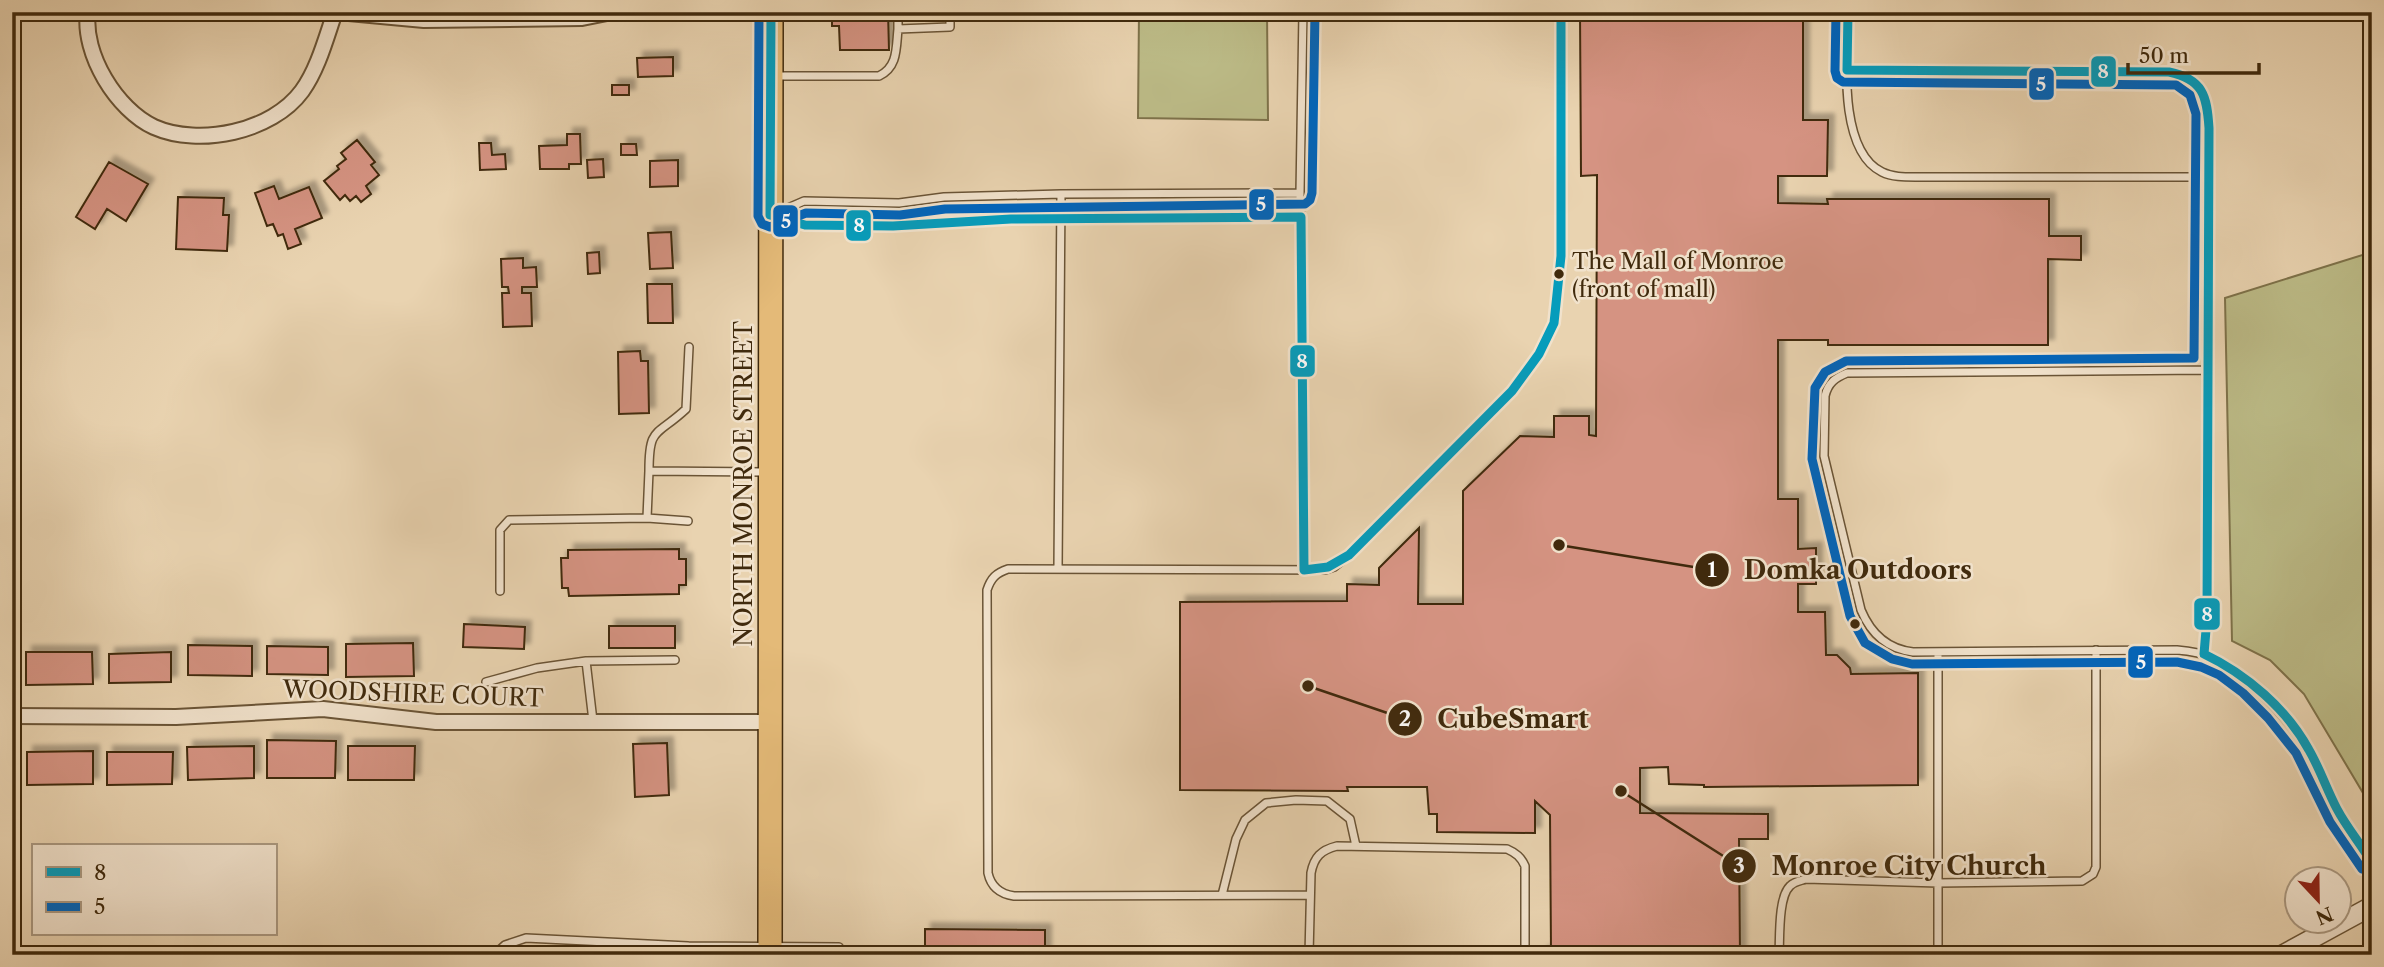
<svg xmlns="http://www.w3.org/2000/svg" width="2384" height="967" viewBox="0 0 2384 967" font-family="'Libre Caslon Text',serif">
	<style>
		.green { fill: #bcbb87; stroke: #7e724a; stroke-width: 2 }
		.building { fill: #d59382; stroke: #402a0d; stroke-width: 2; filter: url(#shadow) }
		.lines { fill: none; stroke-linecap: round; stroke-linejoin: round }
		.service-casing { stroke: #6a5436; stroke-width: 10 }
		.minor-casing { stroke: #6a5436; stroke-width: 18 }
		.tertiary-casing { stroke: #6a5436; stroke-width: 21 }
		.primary-casing { stroke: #402a0d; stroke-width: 26 }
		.service { stroke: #f1e2cc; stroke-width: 7 }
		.minor { stroke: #f1e2cc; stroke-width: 14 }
		.tertiary { stroke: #f1e2cc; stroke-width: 18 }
		.primary { stroke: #e4ba78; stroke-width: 23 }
		.bus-1-casing { stroke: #f1e2cc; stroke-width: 14 }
		.bus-2-casing { stroke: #f1e2cc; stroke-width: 14 }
		.bus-1 { stroke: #069cbb; stroke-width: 9 }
		.bus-2 { stroke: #0065bd; stroke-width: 9 }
		.bus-dot { fill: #402a0d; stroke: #f1e2cc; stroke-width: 2.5 }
		.labels { text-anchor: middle; stroke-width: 5; stroke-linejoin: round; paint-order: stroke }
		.bus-label { font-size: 22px; fill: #402a0d; stroke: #f1e2cc; text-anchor: start }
		.street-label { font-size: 24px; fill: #402a0d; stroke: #f1e2cc }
		.leader { fill: none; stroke: #402a0d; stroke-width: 2.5 }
		.callout-dot { fill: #402a0d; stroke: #f1e2cc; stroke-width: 2.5 }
		.mark-label { font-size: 21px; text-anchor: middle; font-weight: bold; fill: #fff }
		.callout-label { font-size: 26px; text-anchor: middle; font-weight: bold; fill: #402a0d; stroke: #f1e2cc; stroke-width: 5; stroke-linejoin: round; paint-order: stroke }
		.line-badge { stroke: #f1e2cc; stroke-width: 2.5 }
		.badge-label { font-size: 19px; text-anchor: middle; font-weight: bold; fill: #fff }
	</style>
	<defs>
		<filter id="shadow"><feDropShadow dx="6" dy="-6" stdDeviation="2" flood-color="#0004"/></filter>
	</defs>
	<rect width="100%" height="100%" fill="#e9d3b0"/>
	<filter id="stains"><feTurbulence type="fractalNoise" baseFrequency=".00286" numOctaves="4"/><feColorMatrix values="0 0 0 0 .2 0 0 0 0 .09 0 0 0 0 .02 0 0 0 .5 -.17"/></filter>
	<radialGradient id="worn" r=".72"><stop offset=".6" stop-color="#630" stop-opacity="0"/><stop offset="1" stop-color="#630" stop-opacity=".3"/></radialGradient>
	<!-- green -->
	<path class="green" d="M1139 12H1267L1268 120 1138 118Z
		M2372 252V808L2304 694 2270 660 2232 641 2225 298Z"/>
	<!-- building -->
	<path class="building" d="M832 12H888L889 50H840L839 26H832Z
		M1580 12H1803V120H1828L1827 176H1778V203L1828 204 1827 199H2049V236H2081V260L2048 259V345H1828V340H1778V499H1798V549L1816 548V584H1798V612H1825L1826 655H1837L1850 668 1851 674 1918 673V785L1704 787V785L1669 784 1668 767 1640 768V813L1768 814V839H1739L1740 955H1542V952H1551L1550 815 1535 801V833L1437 832V814H1429L1427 787H1347L1348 791 1180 790V602L1347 601V584L1379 585V568L1419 528 1418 604H1463V491L1520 436 1554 437V416H1589V435L1596 436 1597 175 1581 176Z
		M673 57V76L638 77 637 58Z
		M612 85H629V95H612Z
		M567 134H580L581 164H569V169H540L539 146 567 145Z
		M357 140 375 162 371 165 379 175 366 186 371 194 361 202 356 196 350 201 345 195 340 200 324 181 339 169 337 166 346 159 341 153Z
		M479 143H491L492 155 505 154 506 169 480 170Z
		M621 144H636L637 155H621Z
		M603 159 604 177 588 178 587 160Z
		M678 160V186L650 187V161Z
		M109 162 148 184 126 221 107 209 95 229 76 217Z
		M274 186 279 199 309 187 322 218 295 229 301 244 288 249 283 234 278 236 273 224 267 226 255 193Z
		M178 197 224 198 223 215H229L227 251 176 249Z
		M671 232 673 268 650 269 648 233Z
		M599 252 600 273 588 274 587 253Z
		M523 258V268L536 267 537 287H522V293H531L532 326 503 327 502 293H509L508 287H502L501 259Z
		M647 284H672L673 323H648Z
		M640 351 641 361H648L649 413 619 414 618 352Z
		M679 549V559H686V585H679V594L569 596 568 588H562L561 558H568V550Z
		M464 624 525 627 524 649 463 647Z
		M609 626H675V648H609Z
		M413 643 414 676 346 677V644Z
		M188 645 252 646V676L188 675Z
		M267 646 328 647V675L267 674Z
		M26 652H92L93 684 26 685Z
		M171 652V682L109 683V654Z
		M267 740 336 741 335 778H267Z
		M667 743 669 795 635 797 633 744Z
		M254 746V778L188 780 187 747Z
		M348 746H415L414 780H348Z
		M93 751V784L27 785V752Z
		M107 752H173L172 784 107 785Z
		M925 929 1045 930V955H925Z"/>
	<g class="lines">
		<defs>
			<path id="service" d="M898 12V29
				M1303 12 1300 193 1304 570
				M1848 12C1847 54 1837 150 1882 172 1892 177 1904 177 1915 177H2209
				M1847 70 2169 72C2216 76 2208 120 2209 155L2207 618 2204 654
				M775 76H879C898 67 896 48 898 29L950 27V12
				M774 214 804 201 899 203 944 197 1061 194 1300 193
				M774 216 805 225 893 226 1011 219 1301 217
				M2206 370 1847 373C1835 378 1828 383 1825 396L1824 456 1861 610C1871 634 1887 649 1913 652L2177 650C2190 651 2202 653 2214 658 2242 670 2290 720 2306 746 2319 766 2326 788 2337 809 2347 828 2361 844 2372 863
				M649 471C649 426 656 437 686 409L689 347
				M647 518 649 471 767 472
				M1058 569 1061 194
				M500 591V530L509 520 647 518 688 521
				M586 661 675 660
				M486 682 537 668 586 661 593 721
				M1222 895 1236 839 1245 820 1266 803 1296 800 1327 801 1350 819 1356 846
				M1310 895 1014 896C1000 894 991 887 988 873L987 590C991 578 996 573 1008 569L1325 570 1334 567 1349 555 1512 391 1539 354 1554 323 1561 256V12
				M494 955 505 945 526 938 688 946
				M688 955V946L839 947
				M1309 955 1311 873C1314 857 1321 850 1337 846L1507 849C1516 853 1521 857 1525 866V955
				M1779 955C1780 938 1778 897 1790 886 1795 881 1800 881 1806 879L1938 883 2082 881 2093 874 2096 867V650
				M1938 955V652"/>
			<path id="minor" d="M88 12C82 54 117 110 154 127 199 147 272 132 302 91 318 69 326 38 335 12
				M338 12 424 20 582 18 612 12
				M12 716 176 717 323 709 436 722H770"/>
			<path id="tertiary" d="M2282 955 2372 906"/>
			<path id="primary" d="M770 955 771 12"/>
		</defs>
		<!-- service casing -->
		<use href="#service" class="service-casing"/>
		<!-- minor casing -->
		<use href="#minor" class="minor-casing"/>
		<!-- tertiary casing -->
		<use href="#tertiary" class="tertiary-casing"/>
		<!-- primary casing -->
		<use href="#primary" class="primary-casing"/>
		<!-- service -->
		<use href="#service" class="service"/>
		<!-- minor -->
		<use href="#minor" class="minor"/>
		<!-- tertiary -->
		<use href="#tertiary" class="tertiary"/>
		<!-- primary -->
		<use href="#primary" class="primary"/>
		<defs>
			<path id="bus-1" d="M771 12 770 215 805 225 893 226 1011 219 1301 217 1304 570 1328 567 1349 555 1512 391 1539 354 1554 323 1561 256V12
				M1848 12 1847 70 2169 72C2203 79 2207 96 2209 128L2207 618 2204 654C2246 674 2287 709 2309 750 2320 769 2327 790 2337 809 2347 828 2361 844 2372 863"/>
			<path id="bus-2" d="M759 12 758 216 762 224 770 227 806 213 900 215 945 209 1305 204 1310 200 1312 193 1315 12
				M1836 12 1835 71 1837 78 1843 82 2176 85 2190 95 2196 114 2194 358 1846 361 1825 372 1815 388 1812 459 1850 616 1865 643 1892 659 1912 664 2177 662 2201 667 2219 675 2243 693 2268 718 2296 753 2330 822 2362 869"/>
		</defs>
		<!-- bus-1 casing -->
		<use href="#bus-1" class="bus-1-casing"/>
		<!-- bus-2 casing -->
		<use href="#bus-2" class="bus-2-casing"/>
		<!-- bus-1 -->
		<use href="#bus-1" class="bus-1"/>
		<!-- bus-2 -->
		<use href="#bus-2" class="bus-2"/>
	</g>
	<!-- markers -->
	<g class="bus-dot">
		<circle cx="1559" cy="274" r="6"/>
		<circle cx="1855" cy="624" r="6"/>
	</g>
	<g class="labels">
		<!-- bus labels -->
		<g class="bus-label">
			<text x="1572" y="269">The Mall of Monroe<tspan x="1572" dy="28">(front of mall)</tspan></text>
		</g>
		<!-- street labels -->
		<g class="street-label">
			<text transform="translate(744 484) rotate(-90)" y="8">NORTH MONROE STREET</text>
			<text transform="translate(413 694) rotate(2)" y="8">WOODSHIRE COURT</text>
		</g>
	</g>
	<!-- callouts -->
	<path class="leader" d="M1559 545L1712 570M1308 686L1405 719M1621 791L1739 866"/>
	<g class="callout-dot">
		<circle cx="1559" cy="545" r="7"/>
		<circle cx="1308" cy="686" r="7"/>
		<circle cx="1621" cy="791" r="7"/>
		<circle cx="1712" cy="570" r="18"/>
		<circle cx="1405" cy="719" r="18"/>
		<circle cx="1739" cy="866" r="18"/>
	</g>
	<g class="mark-label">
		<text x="1712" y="577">1</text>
		<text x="1405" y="726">2</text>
		<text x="1739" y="873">3</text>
	</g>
	<g class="callout-label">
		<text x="1858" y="579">Domka Outdoors</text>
		<text x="1513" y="728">CubeSmart</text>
		<text x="1909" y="875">Monroe City Church</text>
	</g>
	<g class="line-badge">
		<rect x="2090" y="55" width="27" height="33" rx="7" fill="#069cbb"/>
		<rect x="2028" y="67" width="27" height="34" rx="7" fill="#0065bd"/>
		<rect x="1248" y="188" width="27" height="33" rx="7" fill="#0065bd"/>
		<rect x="772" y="204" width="27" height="34" rx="7" fill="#0065bd"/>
		<rect x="845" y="209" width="27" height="33" rx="7" fill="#069cbb"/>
		<rect x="1289" y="344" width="27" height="34" rx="7" fill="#069cbb"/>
		<rect x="2193" y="597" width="28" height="34" rx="7" fill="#069cbb"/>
		<rect x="2127" y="645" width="27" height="34" rx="7" fill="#0065bd"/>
	</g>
	<g class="badge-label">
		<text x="2103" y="78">8</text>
		<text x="2041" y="91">5</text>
		<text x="1261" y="211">5</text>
		<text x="786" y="228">5</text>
		<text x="859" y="232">8</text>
		<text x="1302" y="368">8</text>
		<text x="2207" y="621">8</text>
		<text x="2141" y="669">5</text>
	</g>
	<!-- margin -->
	<rect width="2384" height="967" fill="none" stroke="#e9d3b0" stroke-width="42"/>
	<rect x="14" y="14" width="2356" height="939" fill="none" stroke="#402a0d" stroke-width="3.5"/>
	<rect x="21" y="21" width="2342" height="925" fill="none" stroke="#402a0d" stroke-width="2"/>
	<!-- legend -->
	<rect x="32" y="844" width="245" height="91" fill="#f1e2cc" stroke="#aa9880" stroke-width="2"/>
	<rect x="46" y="867" width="35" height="10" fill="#069cbb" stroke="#aa9880" stroke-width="2"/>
	<text x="94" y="880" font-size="21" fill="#402a0d">8</text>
	<rect x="46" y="902" width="35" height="10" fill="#0065bd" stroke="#aa9880" stroke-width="2"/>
	<text x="94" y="914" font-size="21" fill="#402a0d">5</text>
	<!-- north arrow -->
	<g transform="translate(2318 900) rotate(158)"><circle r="33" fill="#f1e2cc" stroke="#aa9880" stroke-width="2"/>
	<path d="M0-5L12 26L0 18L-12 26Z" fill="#8f2418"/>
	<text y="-10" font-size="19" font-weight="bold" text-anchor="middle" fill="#402a0d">N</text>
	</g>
	<!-- scale -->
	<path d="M2128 63v10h131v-10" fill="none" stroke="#402a0d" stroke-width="3.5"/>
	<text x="2139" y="63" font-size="21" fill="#402a0d" stroke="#f1e2cc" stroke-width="5" paint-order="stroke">50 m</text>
	<rect width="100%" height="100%" filter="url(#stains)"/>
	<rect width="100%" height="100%" fill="url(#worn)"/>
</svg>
